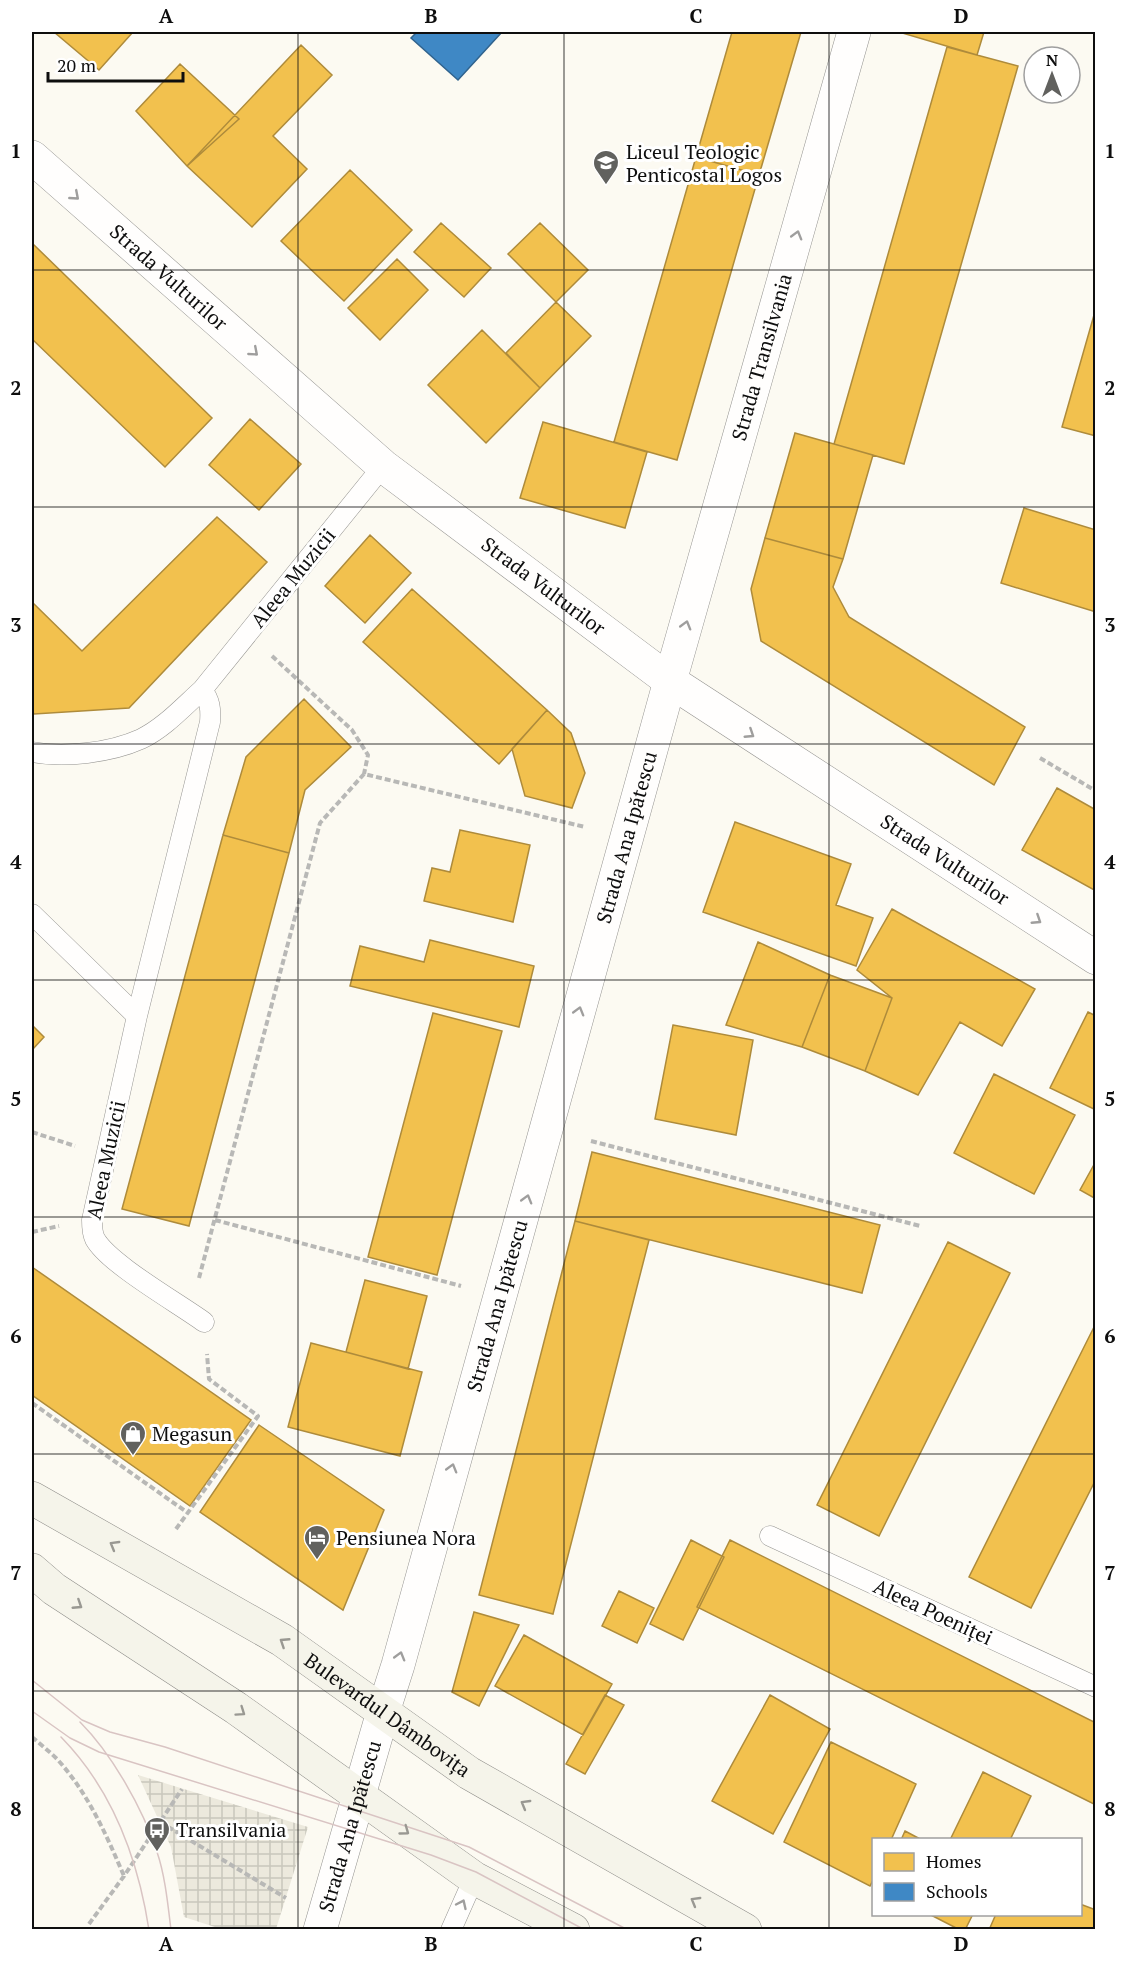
<svg xmlns="http://www.w3.org/2000/svg" width="1127" height="1961" viewBox="0 0 1127 1961" font-family="'PT Serif',serif">
	<style>
		.plaza { fill: url(#plaza-grid) }
		.homes { fill: #f2c14e; stroke: #ae8b3b; stroke-width: 1.5 }
		.schools { fill: #3f88c5; stroke: #30638e; stroke-width: 1.5 }
		.lines { fill: none; stroke-linecap: round; stroke-linejoin: round }
		.service-casing { stroke: #959491; stroke-width: 21 }
		.minor-casing { stroke: #959491; stroke-width: 34 }
		.tertiary-casing { stroke: #959491; stroke-width: 34 }
		.secondary-casing { stroke: #8c8b87; stroke-width: 34 }
		.path { stroke: #b8b8b6; stroke-width: 4; stroke-dasharray: 6 3; stroke-linecap: butt }
		.service { stroke: #fffefd; stroke-width: 20 }
		.minor { stroke: #fffefd; stroke-width: 33 }
		.tertiary { stroke: #fffefd; stroke-width: 33 }
		.secondary { stroke: #f5f4ea; stroke-width: 33 }
		.tram { stroke: #d9c4c3; stroke-width: 1.5 }
		.oneway { stroke: #9f9e9d }
		.oneway2 { stroke: #999892 }
		.grid { fill: none; stroke: #0e0e0e; stroke-width: 1.5; stroke-opacity: 0.55 }
		.labels { text-anchor: middle; stroke-width: 6; stroke-linejoin: round; paint-order: stroke }
		.poi-label { font-size: 20px; fill: #0e0e0e; stroke: #fff; text-anchor: start }
		.street-label { font-size: 20px; fill: #0e0e0e; stroke: #fff }
		.neatline { fill: none; stroke: #0e0e0e; stroke-width: 2 }
		.grid-label { font-size: 20px; text-anchor: middle; font-weight: bold; fill: #0e0e0e }
	</style>
	<defs>
		<pattern id="plaza-grid" width="8" height="8" patternUnits="userSpaceOnUse" patternTransform="scale(1.5)"><rect width="8" height="8" fill="#ece9dd"/><path d="M0 4h8M4 0v8" fill="none" stroke="#c9c7bc"/></pattern>
	</defs>
	<rect width="100%" height="100%" fill="#fcfaf2"/>
	<!-- plaza -->
	<path class="plaza" d="M138 1775 308 1827 276 1929H221L184 1917 171 1847Z"/>
	<!-- homes -->
	<path class="homes" d="M54 32H133L99 70Z
		M732 32H801L759 175 696 157Z
		M903 32H984L977 55 902 33Z
		M301 45 332 75 273 136 307 169 252 227 187 166Z
		M947 47 1018 66 904 464 834 444Z
		M180 64 239 119 187 166 136 111Z
		M696 157 759 175 677 460 614 442Z
		M350 170 412 230 344 301 281 241Z
		M441 223 491 268 464 297 414 252Z
		M540 223 588 270 556 302 508 254Z
		M33 244 212 418 165 467 32 339Z
		M397 259 428 290 380 340 348 308Z
		M556 302 591 336 540 388 506 353Z
		M1096 308V436L1062 427Z
		M482 330 540 388 486 443 428 385Z
		M250 419 301 464 259 510 209 465Z
		M543 422 647 452 625 528 520 498Z
		M795 433 873 455 843 559 765 538Z
		M1024 508 1096 530V612L1001 583Z
		M217 517 267 562 129 708 34 714 32 711V602L82 651Z
		M370 535 411 573 365 623 325 586Z
		M765 538 843 559 833 587 849 617 1025 727 994 785 761 641 751 589Z
		M412 589 547 710 499 764 363 642Z
		M304 699 351 747 305 790 289 853 223 835 246 757Z
		M547 710 571 733 585 773 572 808 525 796 512 749Z
		M1057 788 1096 810V891L1022 850Z
		M735 822 851 864 836 905 873 918 856 966 703 912Z
		M460 830 530 845 513 922 424 901 432 868 450 872Z
		M223 835 289 853 189 1226 122 1209Z
		M892 909 1035 989 1002 1046 960 1022 918 1095 865 1071 892 998 857 970Z
		M430 940 534 966 519 1027 350 986 360 946 424 962Z
		M758 942 830 975 802 1047 726 1025Z
		M830 975 892 998 865 1071 802 1047Z
		M1088 1012 1096 1016V1110L1050 1088Z
		M433 1013 502 1031 437 1275 368 1257Z
		M32 1025 44 1037 32 1050Z
		M673 1025 753 1040 736 1135 655 1119Z
		M994 1074 1075 1115 1034 1194 954 1153Z
		M592 1152 880 1225 862 1293 575 1221Z
		M1096 1161V1199L1080 1190Z
		M575 1221 649 1240 553 1614 479 1595Z
		M948 1242 1010 1273 879 1536 817 1505Z
		M32 1267 251 1420 190 1506 32 1395Z
		M365 1280 427 1296 408 1369 346 1352Z
		M1096 1323V1479L1031 1608 969 1577Z
		M311 1343 422 1372 400 1456 288 1427Z
		M259 1425 384 1510 343 1610 200 1512Z
		M691 1540 724 1557 683 1640 650 1624Z
		M730 1540 1096 1723V1805L697 1607Z
		M619 1591 654 1608 637 1643 602 1626Z
		M474 1612 519 1625 479 1706 452 1692Z
		M524 1635 612 1684 583 1735 495 1686Z
		M605 1695 624 1705 585 1774 566 1764Z
		M770 1695 830 1729 773 1834 712 1801Z
		M831 1742 916 1784 891 1840H874V1878L870 1886 784 1842Z
		M983 1772 1031 1796 1010 1840H950Z
		M905 1831 922 1840H901Z
		M1080 1904 1096 1910V1930H989L996 1914H1080Z
		M929 1914H973L965 1930H960Z"/>
	<!-- schools -->
	<path class="schools" d="M417 32H502L458 80 411 38Z"/>
	<g class="lines">
		<defs>
			<path id="service" d="M202 690C210 700 211 709 210 722L137 1016 92 1220C92 1227 92 1233 95 1239 109 1264 178 1303 204 1322
				M32 752C64 758 110 753 141 739 164 728 183 707 202 690L383 466
				M32 914 137 1016
				M770 1536 1096 1687
				M451 1930 474 1878"/>
			<g id="minor">
				<path id="s1" d="M32 157 383 466 670 681 1096 958"/>
				<path id="s2" d="M383 1712 398 1665 670 681 854 32"/>
			</g>
			<g id="tertiary">
				<path id="s3" d="M320 1930 383 1712"/>
			</g>
			<g id="secondary">
				<path id="s4" d="M32 1498 282 1640 469 1773 745 1930"/>
				<path d="M32 1570 54 1589 236 1708 474 1878 573 1930"/>
			</g>
		</defs>
		<!-- service casing -->
		<use href="#service" class="service-casing"/>
		<!-- minor casing -->
		<use href="#minor" class="minor-casing"/>
		<!-- tertiary casing -->
		<use href="#tertiary" class="tertiary-casing"/>
		<!-- secondary casing -->
		<use href="#secondary" class="secondary-casing"/>
		<!-- path -->
		<path class="path" d="M272 656 352 730 368 755 364 774
			M1040 758 1096 791
			M32 1132 75 1146
			M591 1141 920 1226
			M215 1220 461 1286
			M32 1232 59 1226
			M199 1278 320 823 364 774 585 827
			M32 1403 188 1513
			M176 1529 258 1416 209 1379 207 1354
			M32 1737C40 1744 49 1751 57 1759 88 1793 106 1834 124 1876
			M160 1822 286 1898
			M89 1924 124 1876 182 1789"/>
		<!-- service -->
		<use href="#service" class="service"/>
		<!-- minor -->
		<use href="#minor" class="minor"/>
		<!-- tertiary -->
		<use href="#tertiary" class="tertiary"/>
		<!-- secondary -->
		<use href="#secondary" class="secondary"/>
		<!-- tram -->
		<path class="tram" d="M32 1680 82 1720 110 1732 165 1747 469 1847 628 1930
			M32 1711 70 1738 99 1752 431 1855 476 1872 585 1930
			M80 1722C112 1754 143 1809 157 1852 165 1875 168 1905 171 1930
			M61 1737C112 1789 138 1859 149 1930"/>
	</g>
	<!-- one-way arrows -->
	<defs><path id="oneway-chevron" d="M-2-3.5L2.5 0L-2 3.5" fill="none" stroke-width="1.6" stroke-linecap="round" stroke-linejoin="round" transform="scale(1.5)"/></defs>
	<g class="oneway">
		<use href="#oneway-chevron" transform="translate(75 196) rotate(41)"/>
		<use href="#oneway-chevron" transform="translate(797 235) rotate(-74)"/>
		<use href="#oneway-chevron" transform="translate(254 352) rotate(41)"/>
		<use href="#oneway-chevron" transform="translate(686 625) rotate(-74)"/>
		<use href="#oneway-chevron" transform="translate(750 734) rotate(33)"/>
		<use href="#oneway-chevron" transform="translate(1037 920) rotate(33)"/>
		<use href="#oneway-chevron" transform="translate(579 1011) rotate(-74)"/>
		<use href="#oneway-chevron" transform="translate(527 1199) rotate(-74)"/>
		<use href="#oneway-chevron" transform="translate(452 1468) rotate(-74)"/>
		<use href="#oneway-chevron" transform="translate(400 1656) rotate(-74)"/>
		<use href="#oneway-chevron" transform="translate(462 1904) rotate(-65)"/>
	</g>
	<g class="oneway2">
		<use href="#oneway-chevron" transform="translate(114 1545) rotate(-150)"/>
		<use href="#oneway-chevron" transform="translate(78 1605) rotate(33)"/>
		<use href="#oneway-chevron" transform="translate(284 1642) rotate(-147)"/>
		<use href="#oneway-chevron" transform="translate(241 1712) rotate(35)"/>
		<use href="#oneway-chevron" transform="translate(525 1804) rotate(-150)"/>
		<use href="#oneway-chevron" transform="translate(405 1831) rotate(36)"/>
		<use href="#oneway-chevron" transform="translate(695 1901) rotate(-150)"/>
	</g>
	<!-- grid -->
	<path class="grid" d="M298 32V1930M564 32V1930M829 32V1930M32 270H1096M32 507H1096M32 744H1096M32 980H1096M32 1217H1096M32 1454H1096M32 1691H1096"/>
	<!-- icons -->
	<defs>
		<symbol id="school-pin" viewBox="-11 -11 22 30"><path d="M0 17L-7.5 6A9.5 9.5 0 1 1 7.5 6Z" fill="#61615e" stroke="#fff"/><path d="M0-5L7-2L0 1L-7-2ZM-4 1L0 2.5L4 1V4Q0 6-4 4Z" fill="#fff"/></symbol>
		<symbol id="shop-pin" viewBox="-11 -11 22 30"><path d="M0 17L-7.5 6A9.5 9.5 0 1 1 7.5 6Z" fill="#61615e" stroke="#fff"/><path d="M-5-2.5h2.3a2.7 3.5 0 0 1 5.4 0H5L5.5 6h-11ZM-1.5-2.5h3a1.5 2.3 0 0 0-3 0Z" fill="#fff"/></symbol>
		<symbol id="hotel-pin" viewBox="-11 -11 22 30"><path d="M0 17L-7.5 6A9.5 9.5 0 1 1 7.5 6Z" fill="#61615e" stroke="#fff"/><path d="M-6-4.5h1.5V1H6V5H4.5V3h-9V5H-6ZM-4 0a1.8 1.8 0 1 1 3.6 0ZM.5 0V-2.5h3Q6-2.5 6 0Z" fill="#fff"/></symbol>
		<symbol id="bus-pin" viewBox="-11 -11 22 30"><path d="M0 17L-7.5 6A9.5 9.5 0 1 1 7.5 6Z" fill="#61615e" stroke="#fff"/><path d="M-5-6H5V4H4V6H2V4H-2V6H-4V4H-5ZM-3.5-4V0h7V-4ZM-3.5 1.2v1.5H-2V1.2ZM2 1.2v1.5H3.5V1.2Z" fill="#fff"/></symbol>
	</defs>
	<g fill-rule="evenodd">
		<use href="#school-pin" x="591" y="148" width="30" height="40"/>
		<use href="#shop-pin" x="118" y="1419" width="30" height="40"/>
		<use href="#hotel-pin" x="302" y="1523" width="30" height="40"/>
		<use href="#bus-pin" x="142" y="1815" width="30" height="40"/>
	</g>
	<g class="labels">
		<!-- poi labels -->
		<g class="poi-label">
			<text x="626" y="159">Liceul Teologic<tspan x="626" dy="23">Penticostal Logos</tspan></text>
			<text x="152" y="1441">Megasun</text>
			<text x="336" y="1545">Pensiunea Nora</text>
			<text x="176" y="1837">Transilvania</text>
		</g>
		<!-- street labels -->
		<g class="street-label">
			<text dy="7" stroke="none"><textPath href="#s1" startOffset="182">Strada Vulturilor</textPath></text>
			<text dy="7" stroke="none"><textPath href="#s2" startOffset="1407">Strada Transilvania</textPath></text>
			<text transform="translate(293 578) rotate(-51)" y="7">Aleea Muzicii</text>
			<text dy="7" stroke="none"><textPath href="#s1" startOffset="668">Strada Vulturilor</textPath></text>
			<text dy="7" stroke="none"><textPath href="#s2" startOffset="908">Strada Ana Ipătescu</textPath></text>
			<text dy="7" stroke="none"><textPath href="#s1" startOffset="1154">Strada Vulturilor</textPath></text>
			<text transform="translate(106 1160) rotate(-78)" y="7">Aleea Muzicii</text>
			<text dy="7" stroke="none"><textPath href="#s2" startOffset="422">Strada Ana Ipătescu</textPath></text>
			<text transform="translate(933 1612) rotate(25)" y="7">Aleea Poeniței</text>
			<text dy="7" stroke="none"><textPath href="#s4" startOffset="417">Bulevardul Dâmbovița</textPath></text>
			<text dy="7" stroke="none"><textPath href="#s3" startOffset="108">Strada Ana Ipătescu</textPath></text>
		</g>
	</g>
	<!-- border -->
	<rect width="1127" height="1961" fill="none" stroke="#ffffff" stroke-width="66"/>
	<!-- legend -->
	<rect x="872" y="1838" width="210" height="78" fill="#ffffff" stroke="#9f9f9f" stroke-width="1.5"/>
	<rect x="884" y="1853" width="30" height="18" fill="#f2c14e" stroke="#9f9f9f" stroke-width="1.5"/>
	<text x="926" y="1868" font-size="18" fill="#0e0e0e">Homes</text>
	<rect x="884" y="1883" width="30" height="18" fill="#3f88c5" stroke="#9f9f9f" stroke-width="1.5"/>
	<text x="926" y="1898" font-size="18" fill="#0e0e0e">Schools</text>
	<!-- north arrow -->
	<g transform="translate(1052 75)"><circle r="28" fill="#ffffff" stroke="#9f9f9f" stroke-width="1.5"/>
	<path d="M0-4.5L10 22L0 15L-10 22Z" fill="#61615e"/>
	<text y="-9" font-size="16" font-weight="bold" text-anchor="middle" fill="#0e0e0e">N</text>
	</g>
	<!-- scale -->
	<path d="M48 72v9h135v-9" fill="none" stroke="#0e0e0e" stroke-width="3"/>
	<text x="57" y="72" font-size="18" fill="#0e0e0e" stroke="#ffffff" stroke-width="4.5" paint-order="stroke">20 m</text>
	<rect x="33" y="33" width="1061" height="1895" class="neatline"/>
	<g class="grid-label">
		<text x="166" y="23">A</text>
		<text x="431" y="23">B</text>
		<text x="696" y="23">C</text>
		<text x="961" y="23">D</text>
		<text x="16" y="158">1</text>
		<text x="1110" y="158">1</text>
		<text x="16" y="395">2</text>
		<text x="1110" y="395">2</text>
		<text x="16" y="632">3</text>
		<text x="1110" y="632">3</text>
		<text x="16" y="869">4</text>
		<text x="1110" y="869">4</text>
		<text x="16" y="1106">5</text>
		<text x="1110" y="1106">5</text>
		<text x="16" y="1343">6</text>
		<text x="1110" y="1343">6</text>
		<text x="16" y="1580">7</text>
		<text x="1110" y="1580">7</text>
		<text x="16" y="1816">8</text>
		<text x="1110" y="1816">8</text>
		<text x="166" y="1951">A</text>
		<text x="431" y="1951">B</text>
		<text x="696" y="1951">C</text>
		<text x="961" y="1951">D</text>
	</g>
</svg>
